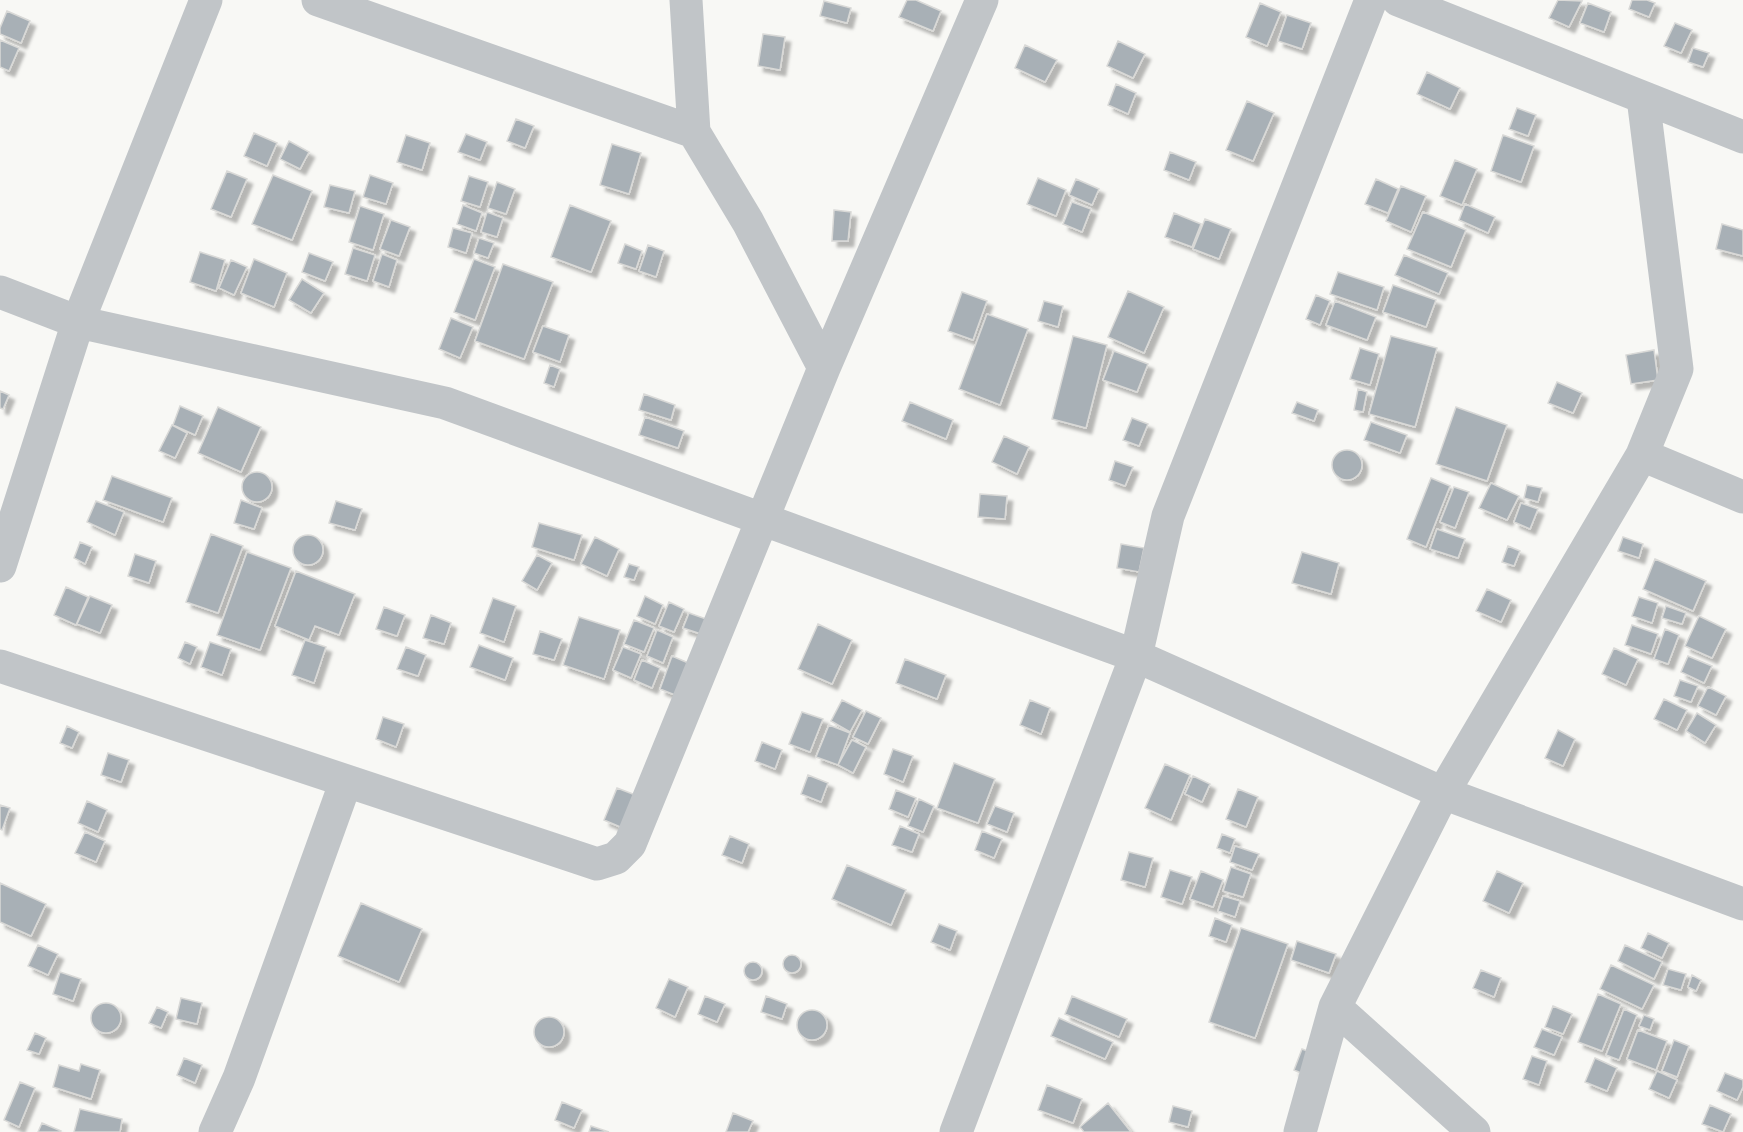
<svg xmlns="http://www.w3.org/2000/svg" width="1743" height="1132" viewBox="0 0 1743 1132" font-family="Poppins,sans-serif">
	<style>
		.building { fill: #a8b0b6; stroke: #d9d9d7; stroke-width: 1.5; filter: url(#shadow) }
		.lines { fill: none; stroke-linecap: round; stroke-linejoin: round }
		.street { stroke: #c1c5c8; stroke-width: 33 }
	</style>
	<defs>
		<filter id="shadow"><feDropShadow dx="5.5" dy="5.5" stdDeviation="1.5" flood-color="#0004"/></filter>
	</defs>
	<rect width="100%" height="100%" fill="#f8f8f5"/>
	<!-- building -->
	<path class="building" d="M907 0H916L941 11 933 31 899 17Z
		M1558 0 1582 1 1569 27 1549 18Z
		M1632 0H1647L1655 3 1649 17 1629 9Z
		M824 1 851 8 847 23 820 16Z
		M1260 3 1281 12 1267 46 1246 37Z
		M1588 3 1611 12 1604 32 1580 23Z
		M7 11 30 21 21 43 0 34V28Z
		M1287 15 1311 23 1302 49 1278 41Z
		M1675 23 1692 30 1681 53 1664 46Z
		M763 34 785 37 780 70 758 66Z
		M0 40 19 48 9 71 0 67Z
		M1118 41 1145 54 1133 78 1107 66Z
		M1025 45 1057 60 1045 82 1015 68Z
		M1693 48 1709 53 1703 67 1688 62Z
		M1427 72 1460 88 1450 109 1417 94Z
		M1116 84 1136 93 1128 114 1108 105Z
		M1247 101 1274 113 1253 161 1226 150Z
		M1517 108 1536 115 1528 136 1509 129Z
		M516 119 534 126 525 148 507 141Z
		M254 133 277 143 267 166 244 156Z
		M466 134 487 142 480 160 458 152Z
		M406 135 430 143 422 170 397 162Z
		M1503 135 1534 146 1521 182 1491 171Z
		M289 141 309 152 300 169 280 159Z
		M612 144 641 153 629 194 600 185Z
		M1170 152 1196 162 1189 180 1164 170Z
		M1455 160 1477 169 1462 205 1440 196Z
		M227 171 247 179 231 217 211 209Z
		M273 175 312 191 292 240 252 224Z
		M370 175 393 183 386 204 363 197Z
		M469 176 488 182 480 207 461 201Z
		M1038 178 1066 190 1056 216 1027 204Z
		M1076 179 1099 189 1092 205 1069 195Z
		M1376 179 1398 189 1388 213 1365 204Z
		M497 182 515 189 506 214 488 208Z
		M330 185 355 191 349 213 324 207Z
		M1401 186 1426 196 1411 232 1386 221Z
		M1072 202 1091 209 1082 232 1063 224Z
		M1465 204 1495 217 1488 233 1459 220Z
		M463 205 482 213 476 231 457 224Z
		M570 205 611 221 591 272 551 257Z
		M360 206 384 214 373 250 349 242Z
		M834 210 851 212 848 241H832Z
		M487 212 503 218 497 237 481 232Z
		M1423 212 1466 230 1451 267 1407 249Z
		M1174 213 1201 224 1192 247 1165 237Z
		M1205 219 1231 229 1219 259 1193 249Z
		M391 220 410 227 399 256 380 249Z
		M1722 224 1743 230V256L1716 249Z
		M453 228 472 233 466 253 448 247Z
		M479 238 494 243 488 258 474 253Z
		M625 244 642 251 636 269 618 263Z
		M648 245 664 251 656 277 639 271Z
		M353 248 375 255 367 281 345 274Z
		M200 252 225 260 216 291 190 282Z
		M309 253 333 262 325 281 302 272Z
		M382 254 397 260 389 287 373 281Z
		M1404 255 1448 273 1439 294 1395 275Z
		M254 259 287 273 274 307 241 293Z
		M474 259 495 267 475 320 454 312Z
		M231 260 247 267 234 295 219 288Z
		M503 264 553 282 524 359 475 341Z
		M1338 272 1384 287 1377 310 1330 294Z
		M302 279 324 293 311 313 289 300Z
		M1393 285 1436 300 1426 327 1383 312Z
		M1128 291 1164 307 1144 353 1108 337Z
		M962 292 987 301 973 340 948 331Z
		M1316 295 1330 301 1320 325 1306 319Z
		M1044 301 1063 306 1058 327 1038 321Z
		M1335 301 1376 317 1367 340 1326 325Z
		M987 314 1028 329 1000 405 959 389Z
		M451 318 473 327 460 358 439 349Z
		M543 326 569 335 560 362 533 352Z
		M1073 336 1107 345 1086 428 1052 419Z
		M1391 336 1437 348 1415 427 1369 414Z
		M1360 348 1379 354 1370 385 1350 379Z
		M1654 350 1658 380 1631 384 1626 355Z
		M1114 351 1148 364 1137 392 1103 380Z
		M550 365 560 369 554 387 544 383Z
		M1557 382 1582 393 1573 413 1548 403Z
		M1358 389 1367 392 1363 412 1354 410Z
		M0 391 9 395 3 409 0 408Z
		M644 394 675 405 671 420 639 410Z
		M910 402 953 420 946 439 902 421Z
		M1297 402 1318 410 1314 421 1292 413Z
		M180 406 203 416 195 435 173 425Z
		M218 407 261 427 241 472 198 453Z
		M1456 407 1507 425 1487 481 1436 464Z
		M645 417 684 431 678 448 639 435Z
		M1132 418 1148 424 1139 446 1123 440Z
		M1371 422 1407 435 1400 453 1364 440Z
		M172 425 187 433 175 458 159 451Z
		M1004 436 1029 447 1017 474 992 462Z
		M1332 465a15 15 0 1 1 30 0a15 15 0 1 1-30 0Z
		M1115 461 1133 467 1125 486 1109 480Z
		M242 487a15 15 0 1 1 30 0a15 15 0 1 1-30 0Z
		M112 476 172 498 163 522 103 500Z
		M1431 478 1450 486 1426 547 1407 539Z
		M1491 483 1519 496 1507 520 1479 508Z
		M1527 485 1542 488 1538 502 1524 498Z
		M1454 487 1469 492 1455 528 1440 522Z
		M980 494 1007 496 1005 519 978 517Z
		M241 500 262 508 254 529 234 523Z
		M96 501 124 512 115 535 87 522Z
		M336 501 362 509 355 530 329 523Z
		M1521 503 1538 509 1530 529 1514 522Z
		M539 523 582 535 574 560 532 547Z
		M1437 529 1465 539 1458 558 1430 549Z
		M211 534 243 546 218 613 186 602Z
		M293 550a15 15 0 1 1 30 0a15 15 0 1 1-30 0Z
		M595 537 619 549 607 576 581 564Z
		M1623 537 1643 544 1639 558 1618 551Z
		M80 542 92 547 85 564 74 558Z
		M1121 544 1144 548 1139 572 1117 568Z
		M1508 546 1520 551 1514 566 1502 562Z
		M247 552 291 568 260 650 217 635Z
		M1302 552 1339 563 1331 594 1292 583Z
		M135 554 156 561 149 583 128 576Z
		M537 555 552 563 537 590 522 581Z
		M1655 559 1706 581 1693 611 1643 589Z
		M629 564 639 567 634 580 624 577Z
		M296 571 355 594 339 635 315 626 309 640 275 626Z
		M66 587 88 597 76 625 54 615Z
		M1487 589 1511 600 1501 622 1476 611Z
		M90 596 112 605 100 633 77 624Z
		M645 596 663 605 655 624 637 616Z
		M1639 597 1658 603 1652 623 1632 616Z
		M493 598 516 606 504 642 480 633Z
		M669 602 684 609 674 632 659 626Z
		M1666 606 1686 613 1682 624 1662 618Z
		M384 607 405 615 397 636 376 629Z
		M689 613 709 620 704 635 683 628Z
		M431 615 451 623 444 644 423 638Z
		M1699 616 1726 629 1712 658 1685 646Z
		M579 617 620 630 604 679 563 665Z
		M634 620 654 628 644 652 624 644Z
		M818 624 852 640 832 684 798 669Z
		M1632 625 1658 634 1651 654 1625 645Z
		M1665 629 1679 635 1668 664 1654 659Z
		M657 630 673 637 663 663 647 656Z
		M540 631 562 639 554 660 533 654Z
		M305 640 326 647 314 683 292 675Z
		M185 642 197 647 190 664 178 658Z
		M210 642 231 649 222 675 201 667Z
		M479 645 513 658 505 680 470 667Z
		M406 647 426 655 418 676 397 669Z
		M623 647 641 654 631 678 613 670Z
		M1614 648 1638 659 1626 685 1602 674Z
		M672 656 693 665 680 697 660 689Z
		M1688 656 1712 666 1704 683 1681 672Z
		M905 659 946 675 937 699 896 683Z
		M642 660 660 668 652 688 634 680Z
		M1680 680 1698 686 1691 702 1674 696Z
		M1708 687 1726 696 1716 715 1698 706Z
		M1664 699 1687 710 1677 730 1654 719Z
		M842 700 862 710 850 732 831 721Z
		M1030 700 1050 708 1041 734 1020 725Z
		M866 711 881 718 868 744 853 737Z
		M802 712 823 719 810 752 789 744Z
		M1697 713 1716 725 1705 743 1686 731Z
		M383 717 404 724 396 747 376 739Z
		M829 725 850 733 838 765 816 757Z
		M67 726 79 732 72 748 60 743Z
		M1558 730 1575 739 1563 766 1545 758Z
		M852 740 866 747 853 773 838 765Z
		M762 742 782 750 775 769 755 761Z
		M893 749 913 756 903 782 884 774Z
		M108 753 129 760 121 782 101 775Z
		M954 763 995 779 978 823 937 808Z
		M1165 764 1190 775 1171 820 1145 808Z
		M808 775 828 783 821 802 801 794Z
		M1193 776 1210 784 1202 802 1185 794Z
		M617 788 638 796 625 829 604 820Z
		M1238 789 1258 797 1246 827 1226 819Z
		M896 790 916 798 908 817 889 809Z
		M919 799 934 806 923 832 908 826Z
		M87 801 107 810 98 832 78 823Z
		M0 805 10 808 2 830 0 829Z
		M995 806 1014 813 1007 832 987 824Z
		M900 826 919 834 912 852 892 845Z
		M982 831 1002 839 994 858 975 850Z
		M85 832 105 841 96 862 75 853Z
		M1222 834 1235 839 1230 853 1217 848Z
		M730 836 749 844 742 863 722 855Z
		M1235 846 1259 854 1252 870 1230 862Z
		M1129 852 1153 858 1145 887 1121 880Z
		M847 865 906 890 891 925 832 899Z
		M1231 867 1251 874 1243 897 1223 891Z
		M1170 870 1192 877 1182 904 1161 897Z
		M1201 871 1223 880 1213 907 1190 899Z
		M1497 871 1523 883 1509 913 1483 901Z
		M0 883 46 904 31 936 0 922Z
		M1223 896 1240 901 1235 917 1218 911Z
		M361 903 422 929 399 982 338 956Z
		M1215 918 1232 925 1226 942 1209 936Z
		M939 924 957 931 950 950 931 942Z
		M1241 928 1288 944 1255 1038 1209 1022Z
		M1648 933 1669 943 1662 958 1641 948Z
		M1297 941 1336 954 1329 973 1291 960Z
		M38 945 58 954 48 975 28 966Z
		M1625 945 1662 962 1654 979 1618 961Z
		M783 964a9 9 0 1 1 18 0a9 9 0 1 1-18 0Z
		M744 971a9 9 0 1 1 18 0a9 9 0 1 1-18 0Z
		M1611 965 1654 985 1642 1009 1600 989Z
		M1668 969 1686 974 1681 990 1663 985Z
		M1481 970 1501 978 1494 997 1473 988Z
		M60 972 81 979 73 1001 53 994Z
		M1692 975 1701 980 1696 991 1688 987Z
		M669 979 688 987 675 1017 656 1008Z
		M1598 994 1621 1004 1602 1051 1578 1042Z
		M705 996 725 1004 717 1022 698 1014Z
		M766 996 787 1004 782 1019 761 1012Z
		M1072 996 1127 1019 1119 1037 1065 1014Z
		M181 998 202 1003 197 1024 176 1019Z
		M91 1018a15 15 0 1 1 30 0a15 15 0 1 1-30 0Z
		M1553 1006 1572 1014 1563 1034 1545 1027Z
		M157 1007 168 1012 161 1028 149 1023Z
		M1624 1009 1637 1015 1619 1060 1606 1055Z
		M797 1025a15 15 0 1 1 30 0a15 15 0 1 1-30 0Z
		M1644 1015 1654 1019 1650 1030 1639 1026Z
		M534 1032a15 15 0 1 1 30 0a15 15 0 1 1-30 0Z
		M1059 1018 1113 1042 1105 1059 1051 1036Z
		M1542 1029 1562 1037 1554 1055 1534 1047Z
		M1638 1030 1667 1041 1656 1070 1627 1059Z
		M35 1033 46 1038 39 1054 27 1050Z
		M1674 1040 1689 1046 1677 1077 1662 1071Z
		M1302 1049 1321 1056 1312 1078 1294 1070Z
		M1532 1056 1547 1061 1539 1085 1523 1079Z
		M184 1058 202 1065 195 1083 177 1075Z
		M1595 1058 1617 1068 1607 1091 1585 1082Z
		M81 1064 100 1070 91 1099 53 1087 59 1065 79 1071Z
		M1657 1071 1677 1080 1669 1098 1649 1089Z
		M1725 1073 1743 1080V1087L1737 1100 1717 1091Z
		M20 1082 35 1088 19 1127 4 1120Z
		M1047 1085 1082 1099 1073 1123 1038 1110Z
		M562 1102 582 1110 574 1128 555 1120Z
		M1108 1103 1131 1132H1084L1080 1127Z
		M1710 1105 1731 1114 1723 1132 1702 1124Z
		M1173 1106 1192 1111 1188 1127 1169 1122Z
		M80 1109 122 1119 120 1132H74Z
		M733 1113 753 1121 748 1132H726Z
		M42 1123 61 1131 60 1132H38Z
		M591 1126 609 1132H589Z"/>
	<g class="lines">
		<!-- street -->
		<path class="street" d="M318 0 694 132
			M686 0 694 132 748 222 824 368
			M1398 0 1743 137
			M0 292 78 322 445 403 1136 656 1443 793 1743 904
			M1642 455 1743 497
			M0 566 78 322 206 0
			M0 666 597 864 616 858 630 844 824 368 982 0
			M1335 1007 1474 1132
			M215 1132 239 1078 346 781
			M956 1132 1136 656 1168 516 1371 0
			M1300 1132 1335 1007 1443 793 1642 455 1677 369 1643 98"/>
	</g>
</svg>
